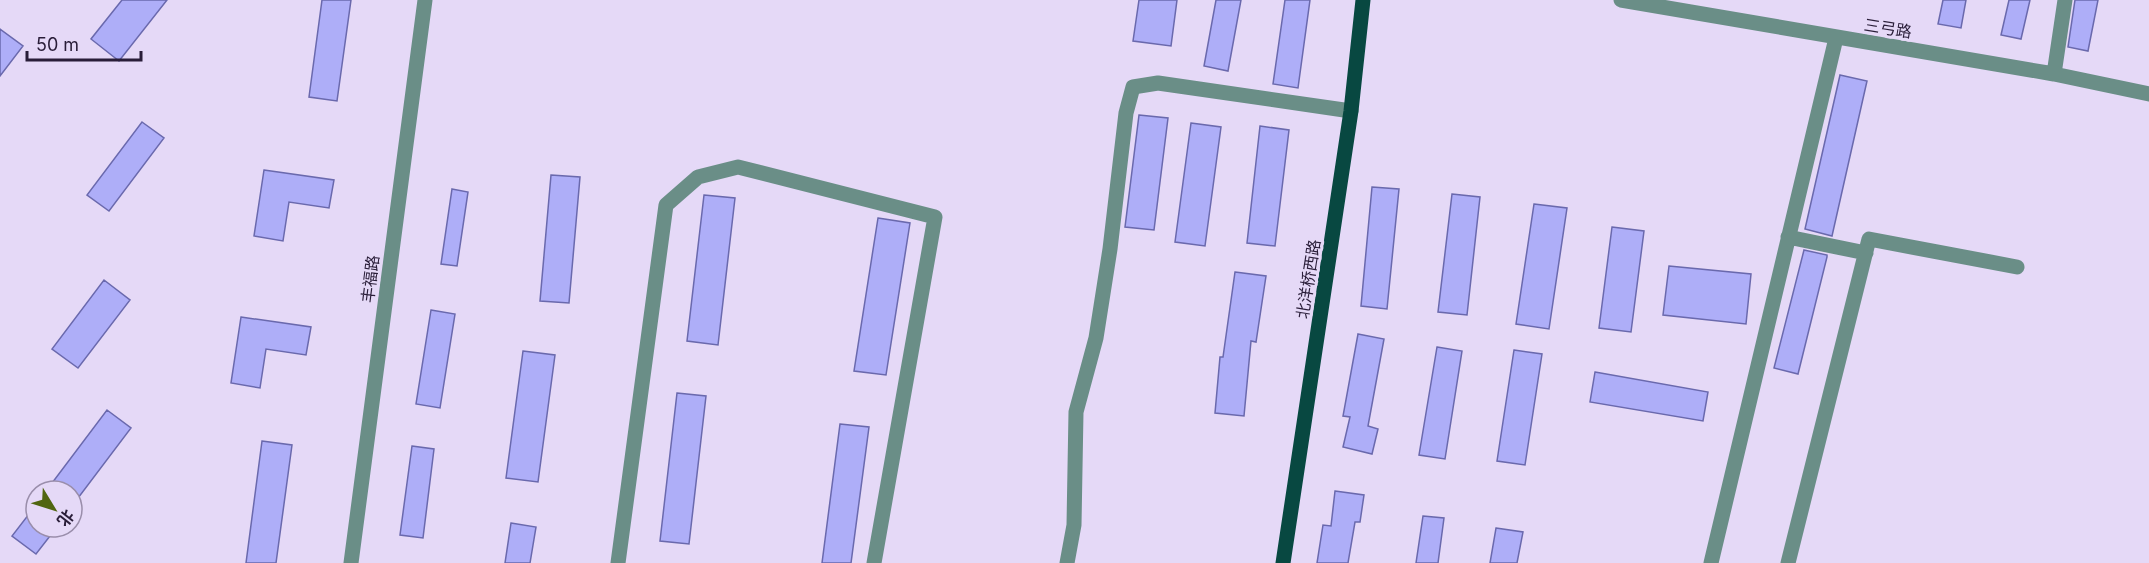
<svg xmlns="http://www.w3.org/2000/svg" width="2149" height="563" viewBox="0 0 2149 563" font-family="Inter,'Noto Sans SC',sans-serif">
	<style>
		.building { fill: #aeaef8; stroke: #6a69ad; stroke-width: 1.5 }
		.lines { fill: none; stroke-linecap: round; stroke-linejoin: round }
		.minor { stroke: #6a8e87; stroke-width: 15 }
		.major { stroke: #084841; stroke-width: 15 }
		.labels { text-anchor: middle; stroke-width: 6; stroke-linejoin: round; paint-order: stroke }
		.street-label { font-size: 16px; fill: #291d38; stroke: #e5d9f7 }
	</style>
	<rect width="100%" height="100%" fill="#e5d9f7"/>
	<!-- building -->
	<path class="building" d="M122 0H167L119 61 91 39Z
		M322 0H351L337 101 309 97Z
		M1139 0H1177L1171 46 1133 41Z
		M1216 0H1241L1228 71 1204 66Z
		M1285 0H1310L1298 88 1273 84Z
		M1943 0H1966L1961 28 1938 24Z
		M2009 0H2030L2021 39 2001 35Z
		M2075 0H2098L2088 51 2068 47Z
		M0 29 23 46 0 76Z
		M1840 75 1867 81 1832 236 1805 229Z
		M1139 115 1168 118 1154 230 1125 227Z
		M142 122 164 138 109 211 87 195Z
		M1191 123 1221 127 1205 246 1175 242Z
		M1260 126 1289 130 1275 246 1247 243Z
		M264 170 334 180 329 208 289 202 283 241 254 236Z
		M551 175 580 177 569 303 540 301Z
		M1372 187 1399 189 1387 309 1361 306Z
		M452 189 468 192 457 266 441 264Z
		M1452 194 1480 197 1467 315 1438 312Z
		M704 195 735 198 718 345 687 341Z
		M1534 204 1567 208 1549 329 1516 324Z
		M878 218 910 223 886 375 854 371Z
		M1612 227 1644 231 1631 332 1599 328Z
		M1804 250 1827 255V257L1798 374 1774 368Z
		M1669 266 1751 274 1746 324 1663 315Z
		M1235 272 1266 276 1256 342 1251 341 1244 416 1215 413 1220 357H1223Z
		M104 280 130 300 78 368 52 349Z
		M431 310 455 314 440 408 416 404Z
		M241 317 311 327 306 355 266 349 260 388 231 383Z
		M1358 334 1384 339 1368 426 1378 429 1372 454 1343 447 1350 417 1343 416Z
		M1437 347 1462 351 1445 459 1419 455Z
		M1514 350 1542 354 1525 465 1497 461Z
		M523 351 555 355 538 482 506 478Z
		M1595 372 1708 392 1703 421 1590 402Z
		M677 393 706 396 689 544 660 541Z
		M107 410 131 428 72 506V491H46Z
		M840 424 869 427 851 563H822Z
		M262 441 292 445 276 563H246Z
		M412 446 434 449 423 538 400 535Z
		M1335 491 1364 495 1360 522H1355L1348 563H1317L1323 525 1331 526Z
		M36 505V527H57L36 554 12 536Z
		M1423 516 1444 518 1438 563H1416Z
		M511 523 536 527 530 563H505Z
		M1496 528 1523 532 1517 563H1490Z"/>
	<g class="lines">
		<!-- minor -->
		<path class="minor" d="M1621 0 2054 74 2149 94
			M2054 74 2065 0
			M1788 237 1866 253
			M351 563 425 0
			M618 563 666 205 698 177 738 167 935 217 874 563
			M1067 563 1074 525 1076 412 1096 338 1110 249 1126 113 1133 87 1158 83 1351 111
			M1711 563 1836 38
			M1788 563 1869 239 2017 267"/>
		<!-- major -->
		<path class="major" d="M1283 563 1351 111 1363 0"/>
	</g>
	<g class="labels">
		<!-- street labels -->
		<g class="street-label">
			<text transform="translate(1888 28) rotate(9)" y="6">三弓路</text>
			<text transform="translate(370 279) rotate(-83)" y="6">丰福路</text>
			<text transform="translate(1308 279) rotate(-81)" y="6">北洋桥西路</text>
		</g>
	</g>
	<!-- north arrow -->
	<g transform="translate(54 509) rotate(128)"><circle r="28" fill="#e5d9f7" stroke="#9a8eab" stroke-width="1.5"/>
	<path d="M0-4.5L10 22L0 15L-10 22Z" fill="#506511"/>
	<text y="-9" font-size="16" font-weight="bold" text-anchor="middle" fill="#291d38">北</text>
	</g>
	<!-- scale -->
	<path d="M27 51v9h114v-9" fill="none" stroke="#291d38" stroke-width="3"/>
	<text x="36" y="51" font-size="18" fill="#291d38" stroke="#e5d9f7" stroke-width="4.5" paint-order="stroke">50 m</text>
</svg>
